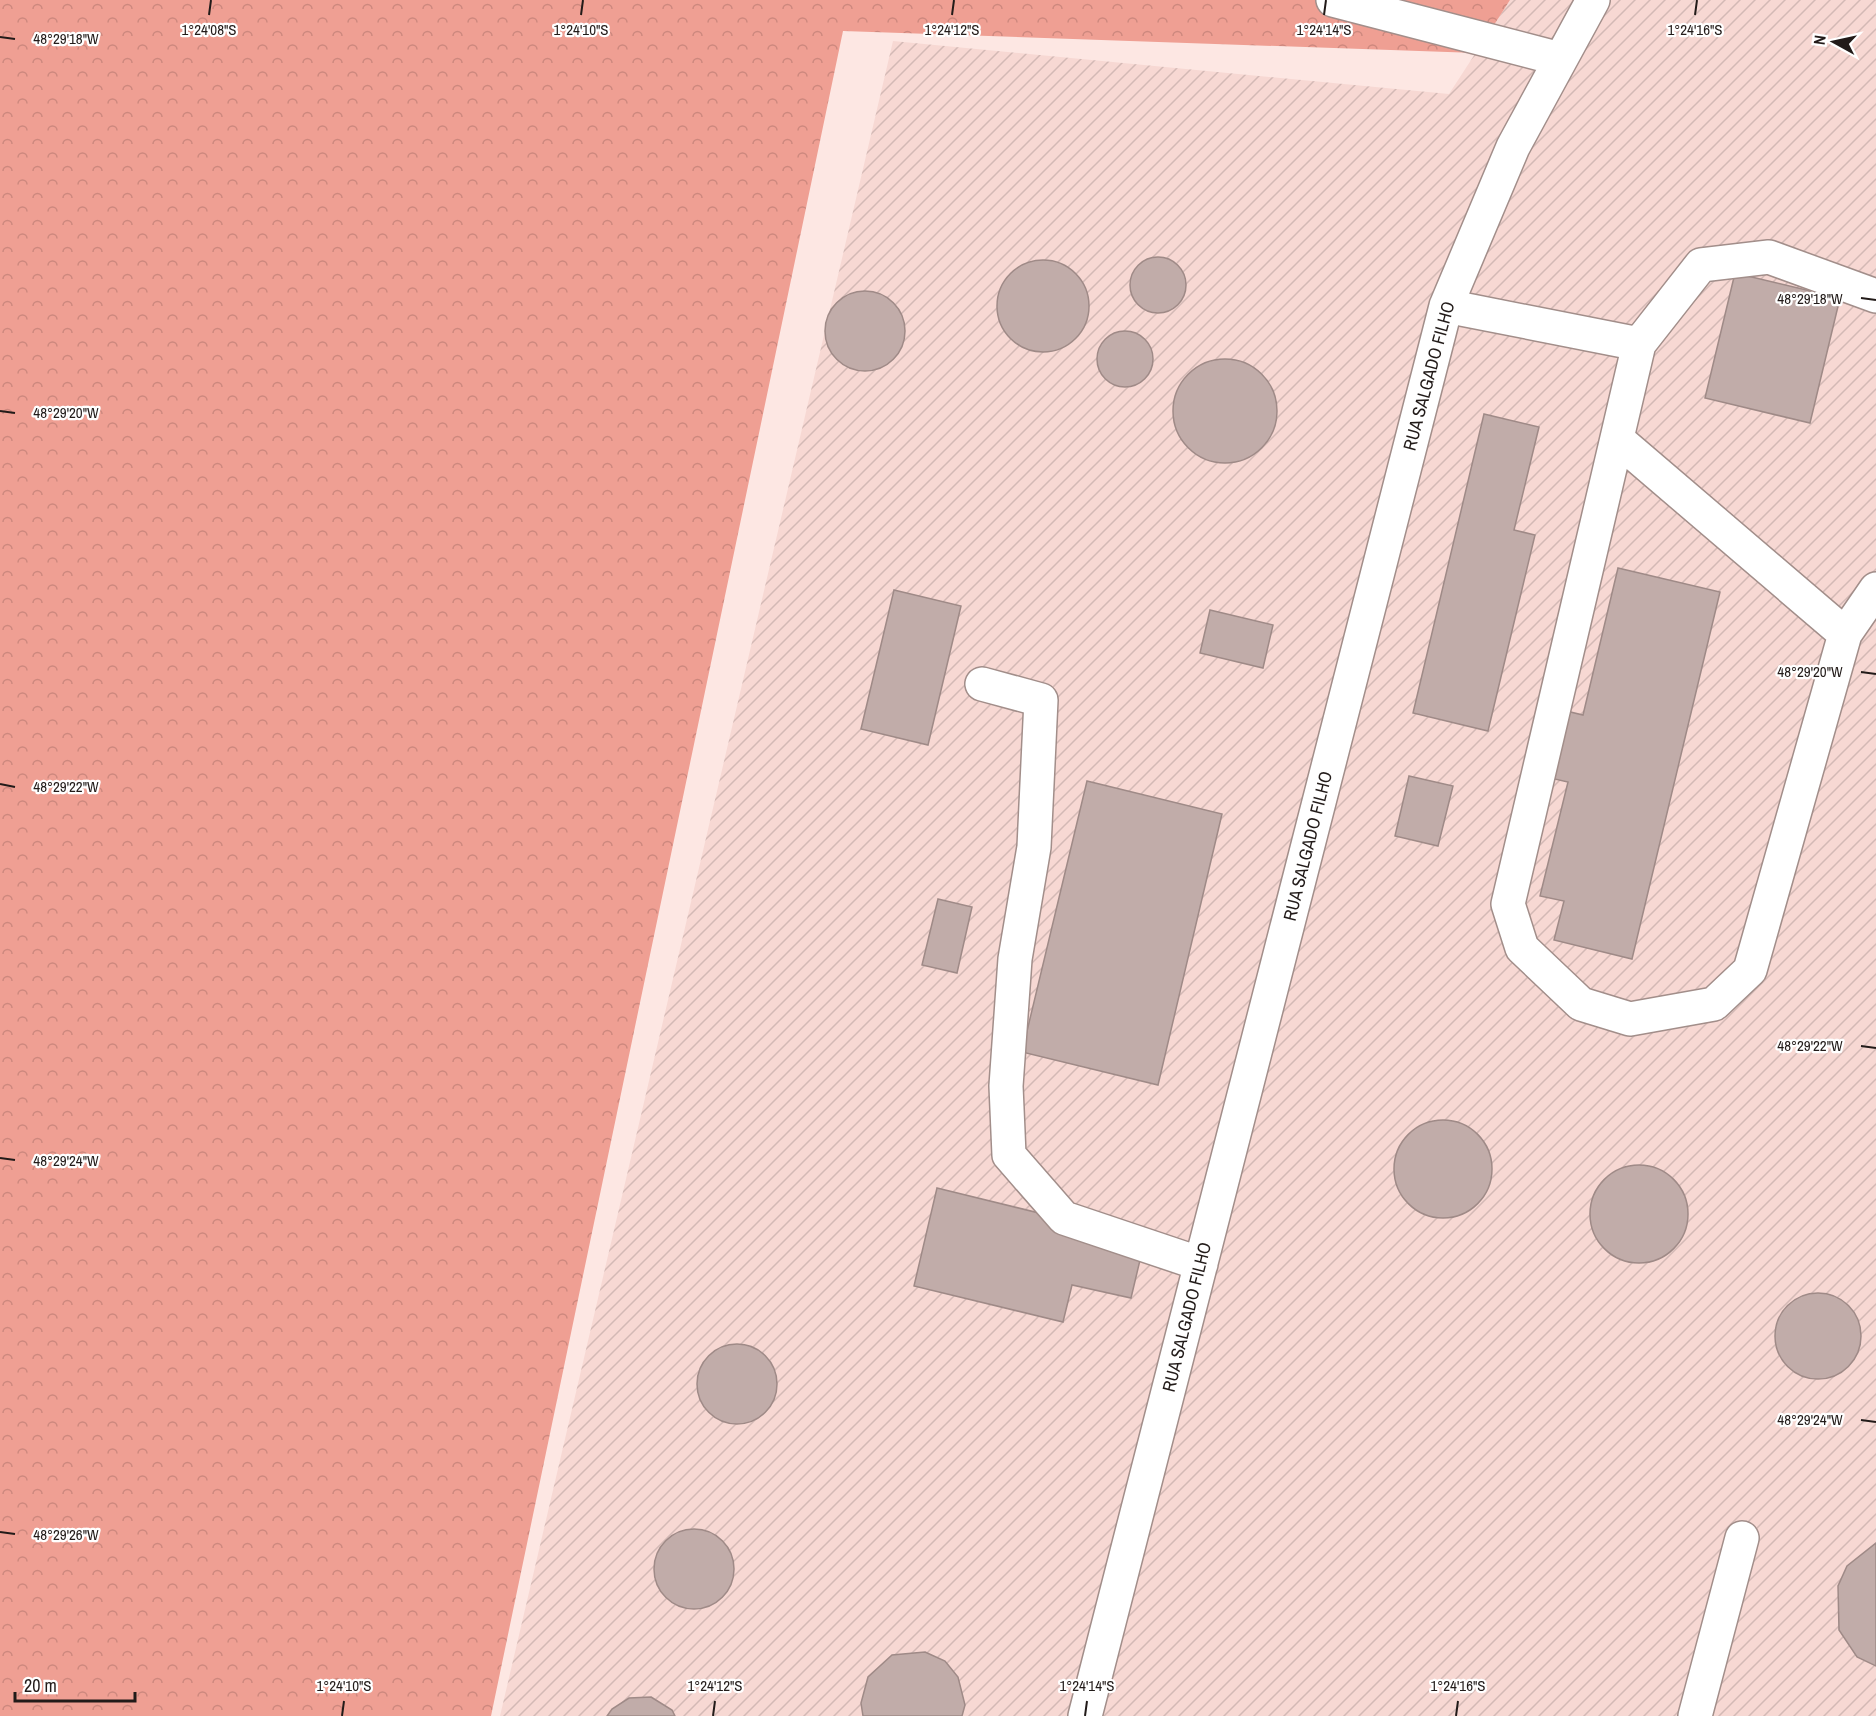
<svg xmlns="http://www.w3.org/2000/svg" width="1876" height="1716" viewBox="0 0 1876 1716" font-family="'Archivo Narrow',sans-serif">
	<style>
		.industrial { fill: url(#industrial-furrows) }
		.forest { fill: url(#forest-crowns) }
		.building { fill: #c1aca9; stroke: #9f8a87; stroke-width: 1.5 }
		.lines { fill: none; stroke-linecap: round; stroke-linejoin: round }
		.minor-casing { stroke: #a28e8a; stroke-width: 36 }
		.minor { stroke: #fff; stroke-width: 33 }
		.ticks { fill: none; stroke: #221b19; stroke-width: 2 }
		.labels { text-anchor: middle; stroke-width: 4.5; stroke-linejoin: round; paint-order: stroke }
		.street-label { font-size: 18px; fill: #221b19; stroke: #fff }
		.ticks-label { font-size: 15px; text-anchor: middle; fill: #221b19; stroke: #fff; stroke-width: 4.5; stroke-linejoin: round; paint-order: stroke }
	</style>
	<defs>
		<pattern id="industrial-furrows" width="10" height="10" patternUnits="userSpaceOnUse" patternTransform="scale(1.5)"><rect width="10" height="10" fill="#f7d8d3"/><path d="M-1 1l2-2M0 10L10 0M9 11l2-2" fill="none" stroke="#d3b9b5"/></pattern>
		<pattern id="forest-crowns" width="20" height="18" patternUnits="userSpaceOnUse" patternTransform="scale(1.5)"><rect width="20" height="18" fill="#ef9f93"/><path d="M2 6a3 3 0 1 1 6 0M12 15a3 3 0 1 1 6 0" fill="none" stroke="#cd887e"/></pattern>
	</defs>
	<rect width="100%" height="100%" fill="#fde7e3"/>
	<!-- industrial -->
	<path class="industrial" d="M1510 0H1876V1716H500L893 41 1449 94Z"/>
	<!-- forest -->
	<path class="forest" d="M0 0H1510L1476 53 843 31 491 1716H0Z"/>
	<!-- building -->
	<path class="building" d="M1130 285a28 28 0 1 1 56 0a28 28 0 1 1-56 0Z
		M997 306a46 46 0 1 1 92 0a46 46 0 1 1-92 0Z
		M1735 273 1840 298 1810 423 1705 398Z
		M825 331a40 40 0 1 1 80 0a40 40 0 1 1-80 0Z
		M1097 359a28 28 0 1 1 56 0a28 28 0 1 1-56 0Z
		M1173 411a52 52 0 1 1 104 0a52 52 0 1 1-104 0Z
		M1484 414 1539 427 1514 530 1535 535 1488 731 1413 713Z
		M1618 568 1720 592 1632 959 1554 940 1564 901 1540 896 1568 782 1546 777 1562 710 1583 715Z
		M894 590 961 606 928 745 861 729Z
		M1210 610 1273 625 1263 668 1200 653Z
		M1409 776 1453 786 1438 846 1395 836Z
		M1087 781 1222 814 1158 1085 1022 1052Z
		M938 899 972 907 957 973 922 965Z
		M1394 1169a49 49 0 1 1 98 0a49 49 0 1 1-98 0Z
		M1590 1214a49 49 0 1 1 98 0a49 49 0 1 1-98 0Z
		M937 1188 1145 1239 1131 1298 1072 1285 1063 1322 914 1286Z
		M1775 1336a43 43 0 1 1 86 0a43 43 0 1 1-86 0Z
		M697 1384a40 40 0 1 1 80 0a40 40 0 1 1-80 0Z
		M654 1569a40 40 0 1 1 80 0a40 40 0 1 1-80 0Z
		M1876 1543V1666L1857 1657 1839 1630 1838 1586 1847 1566Z
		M925 1652 945 1661 958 1677 965 1705 962 1716H863L861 1703 868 1677 892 1655Z
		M651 1697 672 1710 675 1716H607L612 1709 629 1698Z"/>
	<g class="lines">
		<defs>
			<path id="minor" d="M1333 0 1560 59
				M1876 296 1769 257 1701 265 1639 344 1508 904 1522 948 1581 1004 1630 1019 1714 1004 1750 970 1845 634 1876 589
				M1446 306 1639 344
				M1617 439 1845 634
				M982 684 1041 700 1034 847 1015 959 1006 1086 1009 1155 1064 1218 1201 1264
				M1085 1716 1446 306 1513 147 1593 0
				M1695 1716 1742 1538"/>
		</defs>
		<!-- minor casing -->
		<use href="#minor" class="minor-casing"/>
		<!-- minor -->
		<use href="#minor" class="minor"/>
	</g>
	<!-- ticks -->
	<path class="ticks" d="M209 15 211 0M581 15 583 0M952 15 954 0M1324 15 1326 0M1695 15 1697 0M0 37 15 39M1861 298 1876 300M0 411 15 413M1861 672 1876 674M0 784 15 787M1861 1046 1876 1048M0 1158 15 1160M1861 1420 1876 1422M0 1532 15 1534M342 1716 344 1701M713 1716 715 1701M1085 1716 1087 1701M1456 1716 1458 1701"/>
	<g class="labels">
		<!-- street labels -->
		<g class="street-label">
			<text transform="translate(1429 376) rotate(-75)" y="6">RUA SALGADO FILHO</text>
			<text transform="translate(1308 846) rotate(-76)" y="6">RUA SALGADO FILHO</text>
			<text transform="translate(1187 1317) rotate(-76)" y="6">RUA SALGADO FILHO</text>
		</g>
	</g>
	<g class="ticks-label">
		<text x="209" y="35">1°24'08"S</text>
		<text x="581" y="35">1°24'10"S</text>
		<text x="952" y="35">1°24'12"S</text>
		<text x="1324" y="35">1°24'14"S</text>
		<text x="1695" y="35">1°24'16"S</text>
		<text x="66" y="44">48°29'18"W</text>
		<text x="1810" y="304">48°29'18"W</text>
		<text x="66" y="418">48°29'20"W</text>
		<text x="1810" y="677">48°29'20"W</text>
		<text x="66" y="792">48°29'22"W</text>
		<text x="1810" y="1051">48°29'22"W</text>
		<text x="66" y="1166">48°29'24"W</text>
		<text x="1810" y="1425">48°29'24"W</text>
		<text x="66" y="1540">48°29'26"W</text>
		<text x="344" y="1691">1°24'10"S</text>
		<text x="715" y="1691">1°24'12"S</text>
		<text x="1087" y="1691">1°24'14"S</text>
		<text x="1458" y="1691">1°24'16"S</text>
	</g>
	<!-- north arrow -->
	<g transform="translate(1834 42) rotate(278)" stroke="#ffffff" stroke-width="4.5" paint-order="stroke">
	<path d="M0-4.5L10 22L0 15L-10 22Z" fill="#221b19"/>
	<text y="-9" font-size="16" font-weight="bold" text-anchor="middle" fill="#221b19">N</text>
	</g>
	<!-- scale -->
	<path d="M15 1692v9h120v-9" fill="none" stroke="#221b19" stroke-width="3"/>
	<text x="24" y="1692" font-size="18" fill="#221b19" stroke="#ffffff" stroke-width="4.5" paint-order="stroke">20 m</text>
</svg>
